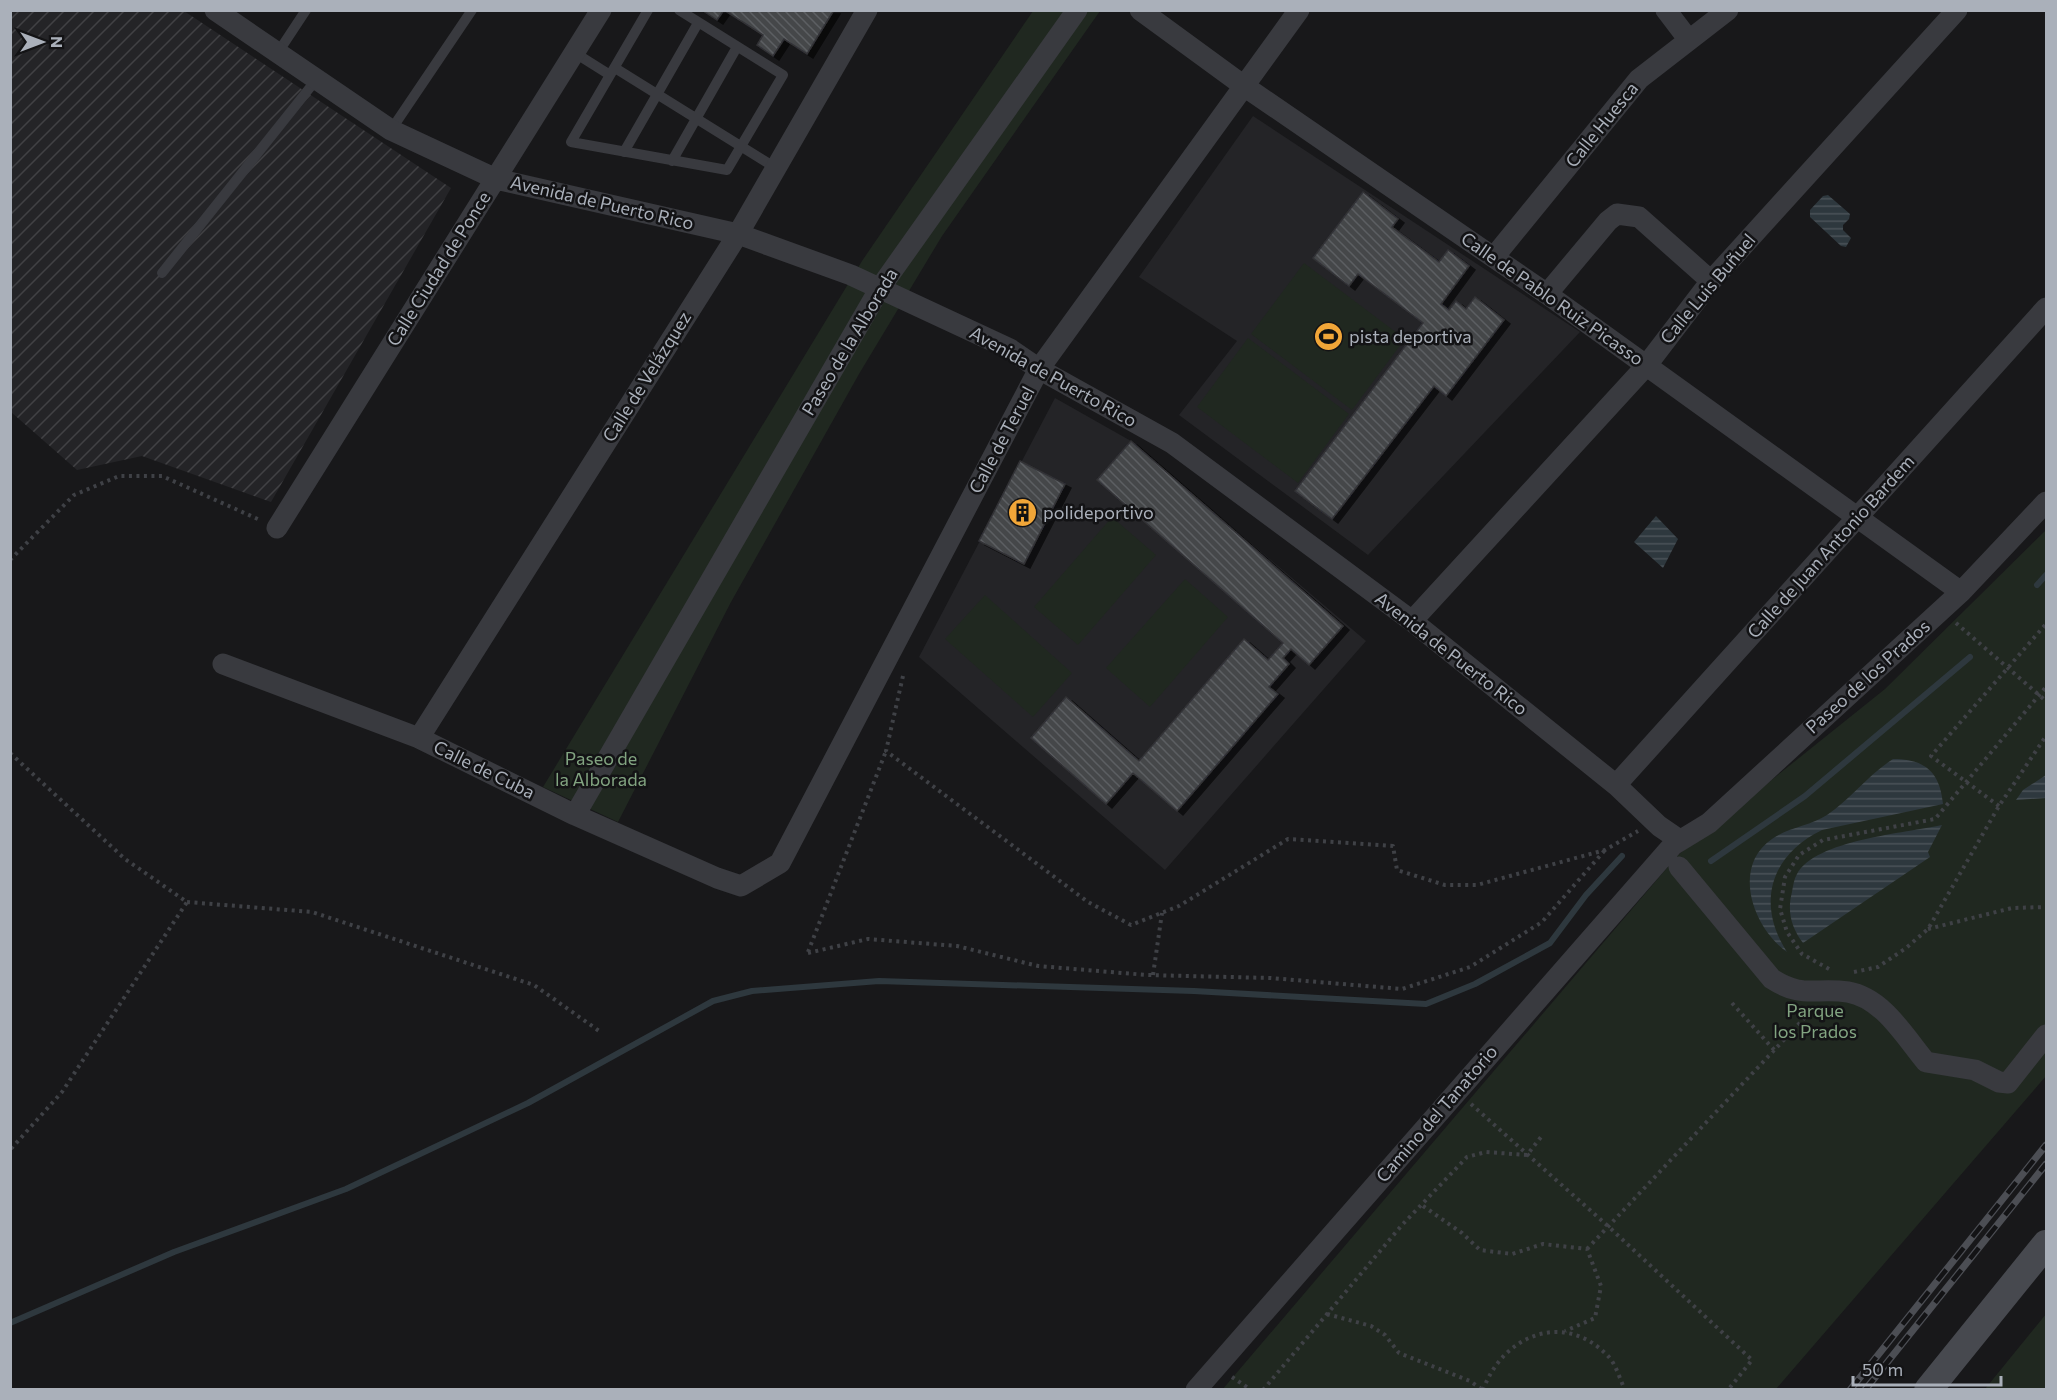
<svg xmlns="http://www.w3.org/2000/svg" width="2057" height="1400" viewBox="0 0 2057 1400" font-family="Commissioner,sans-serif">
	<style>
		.built { fill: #242427 }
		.industrial { fill: url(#industrial-furrows) }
		.park { fill: #202820 }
		.water { fill: url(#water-rules) }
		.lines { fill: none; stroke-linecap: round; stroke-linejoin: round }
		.stream { stroke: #2e383e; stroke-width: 6 }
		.building { fill: url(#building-back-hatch); stroke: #323236; stroke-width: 1.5; filter: url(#shadow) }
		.path { stroke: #3f4146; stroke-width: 4; stroke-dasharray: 3 4.5; stroke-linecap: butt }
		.lane { stroke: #393a3f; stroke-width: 10 }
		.street { stroke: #393a3f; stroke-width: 21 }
		.secondary { stroke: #47494f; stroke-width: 28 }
		.rail-casing { stroke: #4c4e54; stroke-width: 7 }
		.rail { stroke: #131315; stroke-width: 4.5; stroke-dasharray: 14; stroke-linecap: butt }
		.labels { text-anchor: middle; stroke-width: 5; stroke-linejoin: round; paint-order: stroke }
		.street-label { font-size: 18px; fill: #aab0ba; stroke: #131315 }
		.poi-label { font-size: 18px; fill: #aab0ba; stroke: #131315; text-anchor: start }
		.park-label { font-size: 18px; fill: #82a481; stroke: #131315 }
	</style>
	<defs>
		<pattern id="industrial-furrows" width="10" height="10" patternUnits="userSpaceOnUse" patternTransform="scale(1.5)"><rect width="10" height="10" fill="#242427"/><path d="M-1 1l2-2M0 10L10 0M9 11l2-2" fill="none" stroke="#414144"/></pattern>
		<pattern id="water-rules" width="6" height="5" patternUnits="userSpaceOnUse" patternTransform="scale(1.5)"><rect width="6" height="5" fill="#2e383e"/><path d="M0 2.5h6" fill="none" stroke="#4a5258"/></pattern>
		<pattern id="building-back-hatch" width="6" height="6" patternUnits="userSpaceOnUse" patternTransform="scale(1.5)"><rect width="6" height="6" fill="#44464a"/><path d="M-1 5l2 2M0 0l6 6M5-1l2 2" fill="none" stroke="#5c5e62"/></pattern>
		<filter id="shadow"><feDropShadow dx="6" dy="4" stdDeviation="0" flood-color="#0009"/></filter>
	</defs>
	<rect width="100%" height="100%" fill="#18181a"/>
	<!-- built -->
	<path class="built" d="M1253 116 1580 332 1368 555 1179 415 1237 341 1139 277Z
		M1055 398 1131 441 1366 641 1165 870 919 657Z"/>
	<!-- industrial -->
	<path class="industrial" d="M11 11H184L451 188 271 502 142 456 77 470 11 412Z"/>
	<!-- park -->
	<path class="park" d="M1033 11H1100L942 236 859 374 731 602 618 822 543 787 862 261Z
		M1304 263 1405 339 1352 410 1251 334Z
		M1248 338 1349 414 1298 483 1197 407Z
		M1112 517 1156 555 1078 645 1034 607Z
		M2046 530V1076L1776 1389 1222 1390 1678 855 1885 689Z
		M1185 579 1228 617 1150 707 1106 668Z
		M985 595 1072 673 1033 717 945 639Z
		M2046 1314V1389H1985Z"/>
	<!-- water -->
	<path class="water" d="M1828 195 1850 214 1849 219 1843 225V230L1851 238 1846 247 1841 246 1810 217V210L1823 196Z
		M1656 516 1678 539 1663 568 1634 542Z
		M1893 759C1925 759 1940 772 1943 804L1822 830C1770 855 1756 904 1787 952 1753 928 1731 867 1772 839 1789 827 1810 826 1827 815 1851 799 1868 775 1893 759Z
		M2046 775V798L2016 800 2023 790Z
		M1942 825 1928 852 1930 857 1803 943C1791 927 1787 911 1792 892 1793 886 1794 879 1797 874 1815 840 1906 833 1942 825Z"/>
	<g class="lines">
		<!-- stream -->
		<path class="stream" d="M2037 585 2046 575
			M1711 861 1805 796 1970 657
			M10 1323 174 1252 346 1189 528 1103 713 1001 752 991 879 981 1194 991 1426 1004 1475 984 1550 943 1586 895 1622 856"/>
	</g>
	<!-- building -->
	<path class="building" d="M702 10H724L717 20Z
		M724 10H834L807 54 784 39 773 56 757 45 763 35Z
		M1363 192 1398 219 1392 227 1439 262 1448 250 1469 266 1441 304 1449 310 1456 301 1466 309 1475 297 1504 320 1446 396 1434 386 1332 519 1295 491 1423 323 1358 274 1349 286 1313 258Z
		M1131 441 1343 626 1309 665 1291 649 1283 658 1289 664 1269 687 1278 694 1177 811 1133 773 1106 804 1031 738 1066 697 1139 761 1244 639 1268 660 1283 643 1097 480Z
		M1020 461 1065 484 1024 564 979 541Z"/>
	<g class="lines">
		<!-- path -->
		<path class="path" d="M10 560 74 495 119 476H162L260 520
			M1956 623 2046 701
			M903 676 886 751 1088 902 1131 925 1179 906 1288 839 1393 846 1397 870 1445 885H1477L1605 850 1638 831
			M10 753 125 859 187 902 62 1092 10 1150
			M1999 806 1931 756 2046 624
			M187 902 312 912 534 985 602 1033
			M1928 929 2012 908 2046 907
			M808 952 886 751
			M808 953 868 939 957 946 1038 966 1147 975 1270 978 1402 989 1470 967 1542 922 1605 850
			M1829 969 1802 954 1787 932 1780 909 1785 877 1799 855 1823 840 1935 819 2046 687
			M1854 972 1878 967 1906 948 1928 929 1999 806 2046 736
			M1153 975 1162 913
			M1732 1003 1775 1051
			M1471 1104 1610 1228 1752 1360 1728 1390
			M1423 1206 1462 1233 1480 1250 1512 1254 1543 1244 1587 1249 1601 1286 1595 1318 1565 1331
			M1587 1249 1812 1010
			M1327 1314 1371 1326 1385 1335 1399 1353 1470 1381 1483 1390
			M1232 1377 1251 1390
			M1263 1390 1402 1225 1467 1157 1486 1152 1527 1155 1541 1137
			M1483 1390C1503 1335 1564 1310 1608 1356 1616 1364 1620 1380 1625 1390"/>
		<!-- lane -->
		<path class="lane" d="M648 10 571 142 727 170 783 75 679 10
			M575 53 610 75
			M277 54 306 10
			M615 68 776 168
			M391 130 472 10
			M624 152 698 23
			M672 161 737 47
			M162 273 316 80"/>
		<!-- street -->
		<path class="street" d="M215 10 391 130 496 179 738 234 851 275 1010 349 1039 369 1172 443 1412 621 1616 785 1659 826 1678 839
			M1140 10 1244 86 1547 294 1961 592
			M1666 10 1688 39
			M1494 257 1639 79 1728 10
			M1547 294 1608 221 1617 214 1639 217 1711 281
			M277 528 601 10
			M1412 621 1646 366 1711 281 1957 10
			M223 664 419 738 575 815 717 878 741 886 780 863 1039 369 1299 10
			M419 738 738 234 867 10
			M1616 785 2046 308
			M575 815 880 288 1077 10
			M1679 867 1772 979C1803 999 1815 987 1848 992 1883 998 1905 1037 1926 1062L1975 1070 1999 1082 2008 1083 2046 1035
			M1196 1390 1673 845 1709 823 1961 592 2046 502"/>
		<!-- secondary -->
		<path class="secondary" d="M1928 1390 2046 1244"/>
		<defs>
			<path id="rail" d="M1850 1390 2046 1145
				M1865 1390 2046 1164"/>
		</defs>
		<!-- rail casing -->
		<use href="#rail" class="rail-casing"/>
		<!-- rail -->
		<use href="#rail" class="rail"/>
	</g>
	<!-- icons -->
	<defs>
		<symbol id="stadium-disc" viewBox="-11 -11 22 22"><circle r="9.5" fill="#f1a638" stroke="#131315"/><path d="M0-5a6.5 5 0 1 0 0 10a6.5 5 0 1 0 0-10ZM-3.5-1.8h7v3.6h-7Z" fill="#111"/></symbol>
		<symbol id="building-disc" viewBox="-11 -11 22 22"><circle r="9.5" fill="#f1a638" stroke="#131315"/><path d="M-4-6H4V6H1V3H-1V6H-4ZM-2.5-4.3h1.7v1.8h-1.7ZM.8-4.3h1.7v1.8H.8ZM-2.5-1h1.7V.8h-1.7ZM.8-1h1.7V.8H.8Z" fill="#111"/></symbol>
	</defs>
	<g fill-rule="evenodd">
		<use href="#stadium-disc" x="1312" y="320" width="33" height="33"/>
		<use href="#building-disc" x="1006" y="496" width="33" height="33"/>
	</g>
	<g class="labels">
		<!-- street labels -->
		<g class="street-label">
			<text transform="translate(1602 125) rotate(-51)" y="6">Calle Huesca</text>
			<text transform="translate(602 203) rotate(13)" y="6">Avenida de Puerto Rico</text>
			<text transform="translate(439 269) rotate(-58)" y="6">Calle Ciudad de Ponce</text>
			<text transform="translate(1708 289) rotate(-50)" y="6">Calle Luis Buñuel</text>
			<text transform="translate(1552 299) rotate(35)" y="6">Calle de Pablo Ruiz Picasso</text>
			<text transform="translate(850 342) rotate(-59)" y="6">Paseo de la Alborada</text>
			<text transform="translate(647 377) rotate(-58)" y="6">Calle de Velázquez</text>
			<text transform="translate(1053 377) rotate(29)" y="6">Avenida de Puerto Rico</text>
			<text transform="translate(1002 440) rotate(-62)" y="6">Calle de Teruel</text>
			<text transform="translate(1831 547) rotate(-48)" y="6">Calle de Juan Antonio Bardem</text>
			<text transform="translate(1451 654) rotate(38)" y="6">Avenida de Puerto Rico</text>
			<text transform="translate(1868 677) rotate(-42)" y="6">Paseo de los Prados</text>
			<text transform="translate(484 770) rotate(26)" y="6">Calle de Cuba</text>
			<text transform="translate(1437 1114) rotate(-49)" y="6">Camino del Tanatorio</text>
		</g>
		<!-- poi labels -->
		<g class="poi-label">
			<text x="1349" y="343">pista deportiva</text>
			<text x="1043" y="519">polideportivo</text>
		</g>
		<!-- park labels -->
		<g class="park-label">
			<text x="601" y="765">Paseo de<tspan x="601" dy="21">la Alborada</tspan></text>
			<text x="1815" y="1017">Parque<tspan x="1815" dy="21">los Prados</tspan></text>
		</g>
	</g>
	<!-- border -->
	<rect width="2057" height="1400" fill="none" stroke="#aab0ba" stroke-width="24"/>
	<!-- north arrow -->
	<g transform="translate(42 42) rotate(90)" stroke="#131315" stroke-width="4.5" paint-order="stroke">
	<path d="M0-4.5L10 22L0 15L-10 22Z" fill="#aab0ba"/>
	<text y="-9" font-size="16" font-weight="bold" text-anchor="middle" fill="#aab0ba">N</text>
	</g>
	<!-- scale -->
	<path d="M1853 1376v9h148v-9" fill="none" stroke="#aab0ba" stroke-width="3"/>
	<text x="1862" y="1376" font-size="18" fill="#aab0ba" stroke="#131315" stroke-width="4.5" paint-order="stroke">50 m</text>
</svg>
